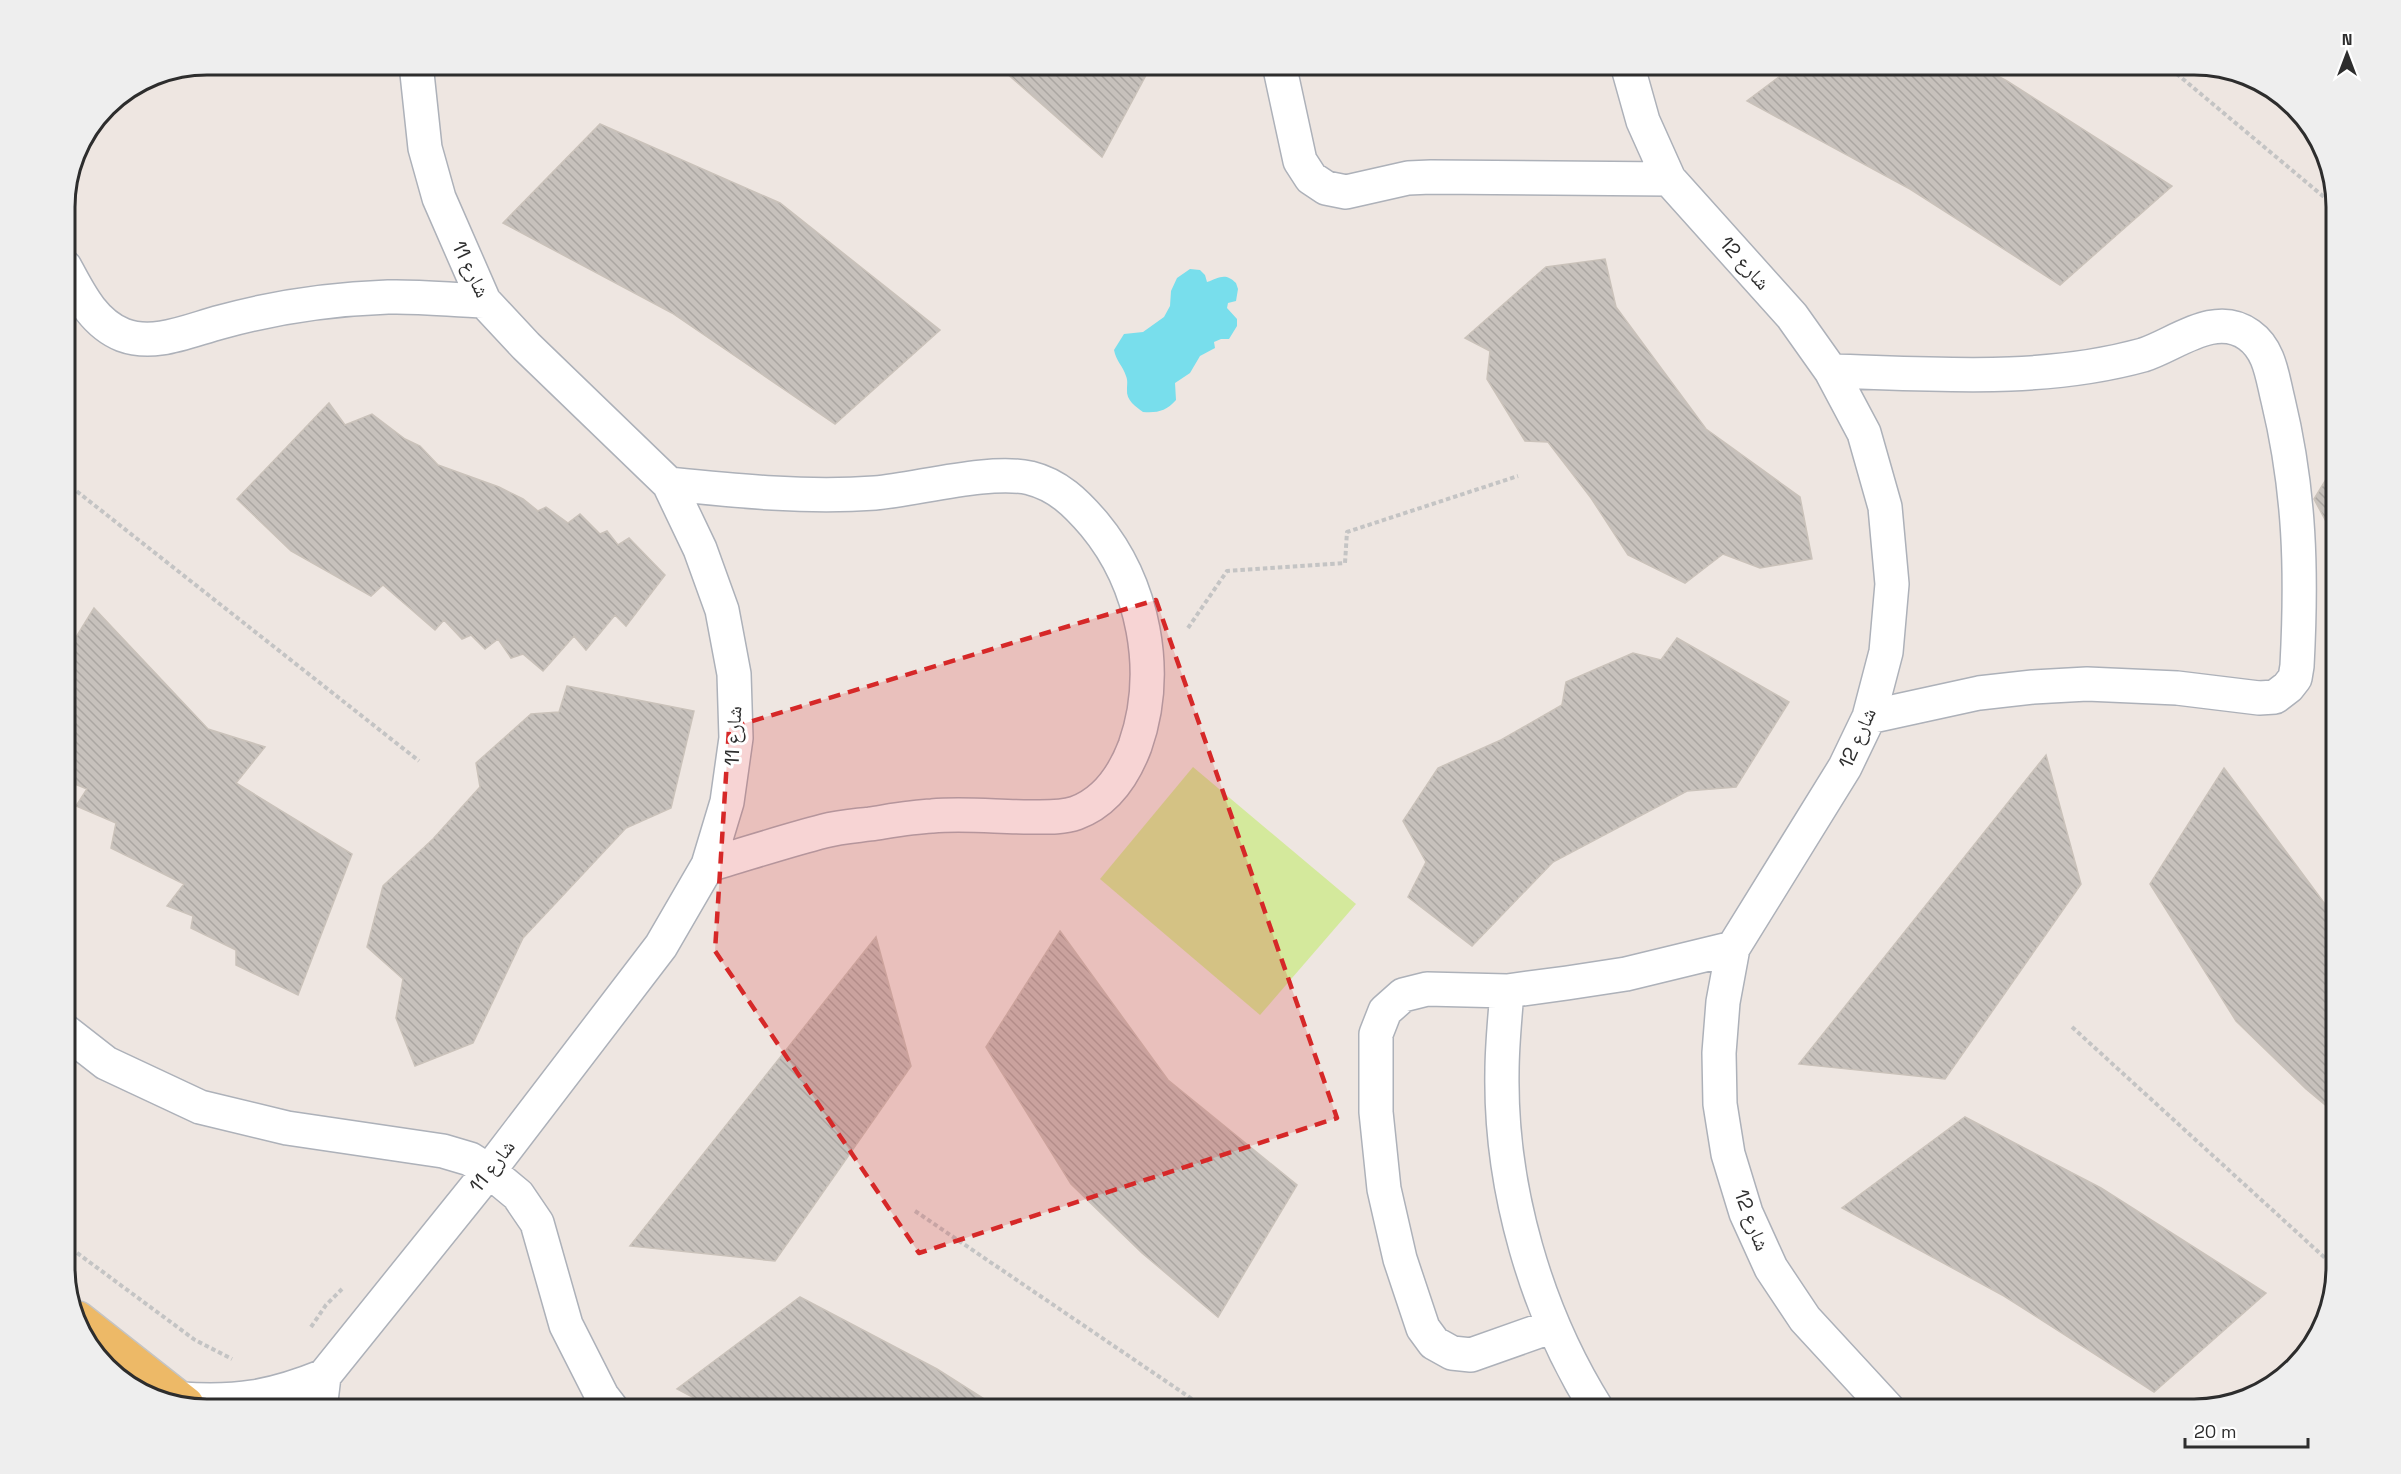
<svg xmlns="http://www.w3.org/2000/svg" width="2401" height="1474" viewBox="0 0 2401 1474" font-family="'Space Grotesk','Noto Naskh Arabic',sans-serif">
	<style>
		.pitch { fill: #d4e99c }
		.water { fill: #78deec }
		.building { fill: url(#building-back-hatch); stroke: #cac2ba; stroke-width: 1.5 }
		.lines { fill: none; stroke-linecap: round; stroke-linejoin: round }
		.minor-casing { stroke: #adb1b9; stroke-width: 36 }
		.major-casing { stroke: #c4c4c4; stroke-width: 36 }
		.path { stroke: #c4c4c4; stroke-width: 4; stroke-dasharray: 4.5 3; stroke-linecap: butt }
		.minor { stroke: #fff; stroke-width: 33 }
		.major { stroke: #edb967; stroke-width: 33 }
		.marked { fill: #d62828; fill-opacity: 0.2; stroke: #d62828; stroke-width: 4.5; stroke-dasharray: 12 8; stroke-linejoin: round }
		.labels { text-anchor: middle; stroke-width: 6; stroke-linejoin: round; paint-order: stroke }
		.street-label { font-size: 20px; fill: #2d2d2d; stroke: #fff }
		.rim { fill: none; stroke: #2d2d2d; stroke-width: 3 }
	</style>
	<defs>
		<pattern id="building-back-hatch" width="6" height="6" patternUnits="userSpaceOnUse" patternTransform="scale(1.5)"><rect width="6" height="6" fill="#c7c1bc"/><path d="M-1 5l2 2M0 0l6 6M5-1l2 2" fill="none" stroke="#aba6a2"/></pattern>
	</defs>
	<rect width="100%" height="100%" fill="#eee6e1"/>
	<!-- pitch -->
	<path class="pitch" d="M1193 767 1356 904 1260 1015 1100 879Z"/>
	<!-- water -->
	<path class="water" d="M1190 269 1200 270 1205 275 1207 282C1219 278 1225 272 1236 283L1238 289 1236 301 1228 303 1227 308 1237 319V326L1229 339H1221L1214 342 1215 348 1200 356 1190 373 1175 383 1176 400C1166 411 1158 413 1143 412 1136 407 1126 400 1127 390 1127 384 1128 381 1126 376 1123 366 1116 361 1114 350L1124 334 1143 332 1164 317 1170 306 1171 291 1177 278Z"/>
	<!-- building -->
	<path class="building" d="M491 64H624L615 75 490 70Z
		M996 64H1152L1102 157Z
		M1796 64H1975L2007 81 2172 186 2060 285 1910 189 1747 101Z
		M600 124 780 203 940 330 835 424 672 313 503 223Z
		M1605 259 1616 307 1706 429 1800 497 1812 559 1760 568 1723 554 1685 583 1628 555 1591 498 1548 442 1525 441 1487 379 1490 351 1465 338 1546 267Z
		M329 403 345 425 372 414 405 439 420 446 438 465 499 487 523 499 538 511 546 507 568 523 580 514 600 534 607 531 618 545 629 538 665 575 626 626 615 615 586 650 574 636 543 671 523 654 511 658 498 639 485 649 471 635 462 639 444 620 435 630 383 585 371 596 291 551 237 499Z
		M2336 463V540L2314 499Z
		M94 608 208 729 265 747 236 783 352 854 298 995 236 965V950L191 928 193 916 167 906 184 884 111 848 116 823 76 806 87 789 65 780V655Z
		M1677 638 1789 702 1736 787 1687 791 1553 862 1472 946 1408 897 1426 862 1403 821 1438 768 1501 740 1562 705 1566 682 1633 653 1661 660Z
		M567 686 694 711 671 808 626 828 523 938 473 1043 415 1066 396 1018 403 979 367 947 383 886 433 839 480 787 476 763 531 714 559 712Z
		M2046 755 2081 884 1945 1079 1799 1064Z
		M2224 768 2336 919V1114L2306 1089 2236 1021 2150 884Z
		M1060 931 1168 1080 1297 1185 1218 1317 1142 1253 1071 1184 986 1047Z
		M876 937 911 1066 775 1261 630 1246Z
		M1965 1117 2101 1188 2266 1293 2154 1392 2004 1296 1842 1208Z
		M800 1297 937 1369 1000 1409H715L677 1389Z"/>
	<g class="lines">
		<defs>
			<path id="minor" d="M1279 64 1300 161 1311 178 1326 188 1346 192 1408 178 1431 177 1669 179
				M1627 64 1643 121 1669 179 1792 316 1831 371 1864 433 1885 507 1892 584 1886 652 1869 717 1845 767 1733 948 1723 1002 1719 1053 1720 1104 1728 1154 1746 1213 1771 1268 1805 1319 1888 1409
				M65 267C79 293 93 323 123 335 155 347 190 330 221 322 275 307 332 299 388 297 420 296 452 300 484 301
				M1831 371C1936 374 2041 383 2143 355 2175 345 2215 310 2249 335 2270 350 2272 376 2278 400 2300 491 2302 572 2297 666L2295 678 2288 687 2275 697 2259 698 2177 688 2087 684 2033 687 1979 693 1869 717
				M669 484C738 491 806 498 875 493 918 489 990 469 1030 478 1058 485 1076 503 1094 524 1144 584 1161 672 1135 746 1124 775 1106 802 1076 813 1062 818 1045 817 1030 817 998 817 964 813 932 816 911 817 890 821 870 824 854 826 839 827 824 831 785 841 746 854 708 865
				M1507 991C1505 1018 1502 1045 1502 1072 1500 1188 1536 1312 1597 1409
				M65 1031 106 1063 200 1107 287 1128 443 1151 470 1159 489 1171 518 1195 537 1223 566 1325 602 1396 612 1409
				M1553 1326 1471 1355 1452 1353 1434 1343 1423 1328 1400 1259 1384 1189 1376 1112V1034L1385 1011 1403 995 1427 989 1507 991 1567 983 1626 974 1733 948
				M181 1399C237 1403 272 1397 324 1376L489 1171 661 946 708 865 727 802 736 738 734 674 722 610 700 549 669 484 526 346 484 301 439 198 425 148 416 64
				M320 1409 324 1376"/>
			<path id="major" d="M78 1318 187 1404"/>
		</defs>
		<!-- minor casing -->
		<use href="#minor" class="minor-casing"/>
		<!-- major casing -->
		<use href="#major" class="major-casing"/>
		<!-- path -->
		<path class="path" d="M2165 64 2336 207
			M65 482 419 761
			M1188 628 1227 571 1345 563 1347 532 1518 476
			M2072 1027 2336 1268
			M915 1211 1195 1401
			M65 1244 195 1340 232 1359
			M311 1327 326 1305 342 1289"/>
		<!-- minor -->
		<use href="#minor" class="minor"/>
		<!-- major -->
		<use href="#major" class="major"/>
	</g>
	<!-- marked area -->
	<path class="marked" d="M1156 600 1337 1118 919 1253 715 951 729 728Z"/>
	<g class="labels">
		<!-- street labels -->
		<g class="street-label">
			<text transform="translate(1745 263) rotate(48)" y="7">شارع 12</text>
			<text transform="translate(471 269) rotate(64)" y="7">شارع 11</text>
			<text transform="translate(733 736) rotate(-87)" y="7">شارع 11</text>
			<text transform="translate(1857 738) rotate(-66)" y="7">شارع 12</text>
			<text transform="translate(492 1166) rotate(-52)" y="7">شارع 11</text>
			<text transform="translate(1752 1220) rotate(69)" y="7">شارع 12</text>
		</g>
	</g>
	<!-- crop -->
	<path d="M0 0H2401V1474H0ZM207 75H2194A132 132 0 0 1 2326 207V1267A132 132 0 0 1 2194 1399H207A132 132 0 0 1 75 1267V207A132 132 0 0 1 207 75Z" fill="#eee" fill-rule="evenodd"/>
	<path class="rim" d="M207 75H2194A132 132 0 0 1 2326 207V1267A132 132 0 0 1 2194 1399H207A132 132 0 0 1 75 1267V207A132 132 0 0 1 207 75Z"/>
	<!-- north arrow -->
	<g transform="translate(2347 54)" stroke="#ffffff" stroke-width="4.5" paint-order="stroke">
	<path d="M0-4.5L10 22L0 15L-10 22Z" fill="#2d2d2d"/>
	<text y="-9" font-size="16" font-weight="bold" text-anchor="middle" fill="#2d2d2d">N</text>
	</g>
	<!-- scale -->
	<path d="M2185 1438v9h123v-9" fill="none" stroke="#2d2d2d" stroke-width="3"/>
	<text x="2194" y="1438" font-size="18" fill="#2d2d2d" stroke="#ffffff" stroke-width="4.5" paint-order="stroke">20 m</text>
</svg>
